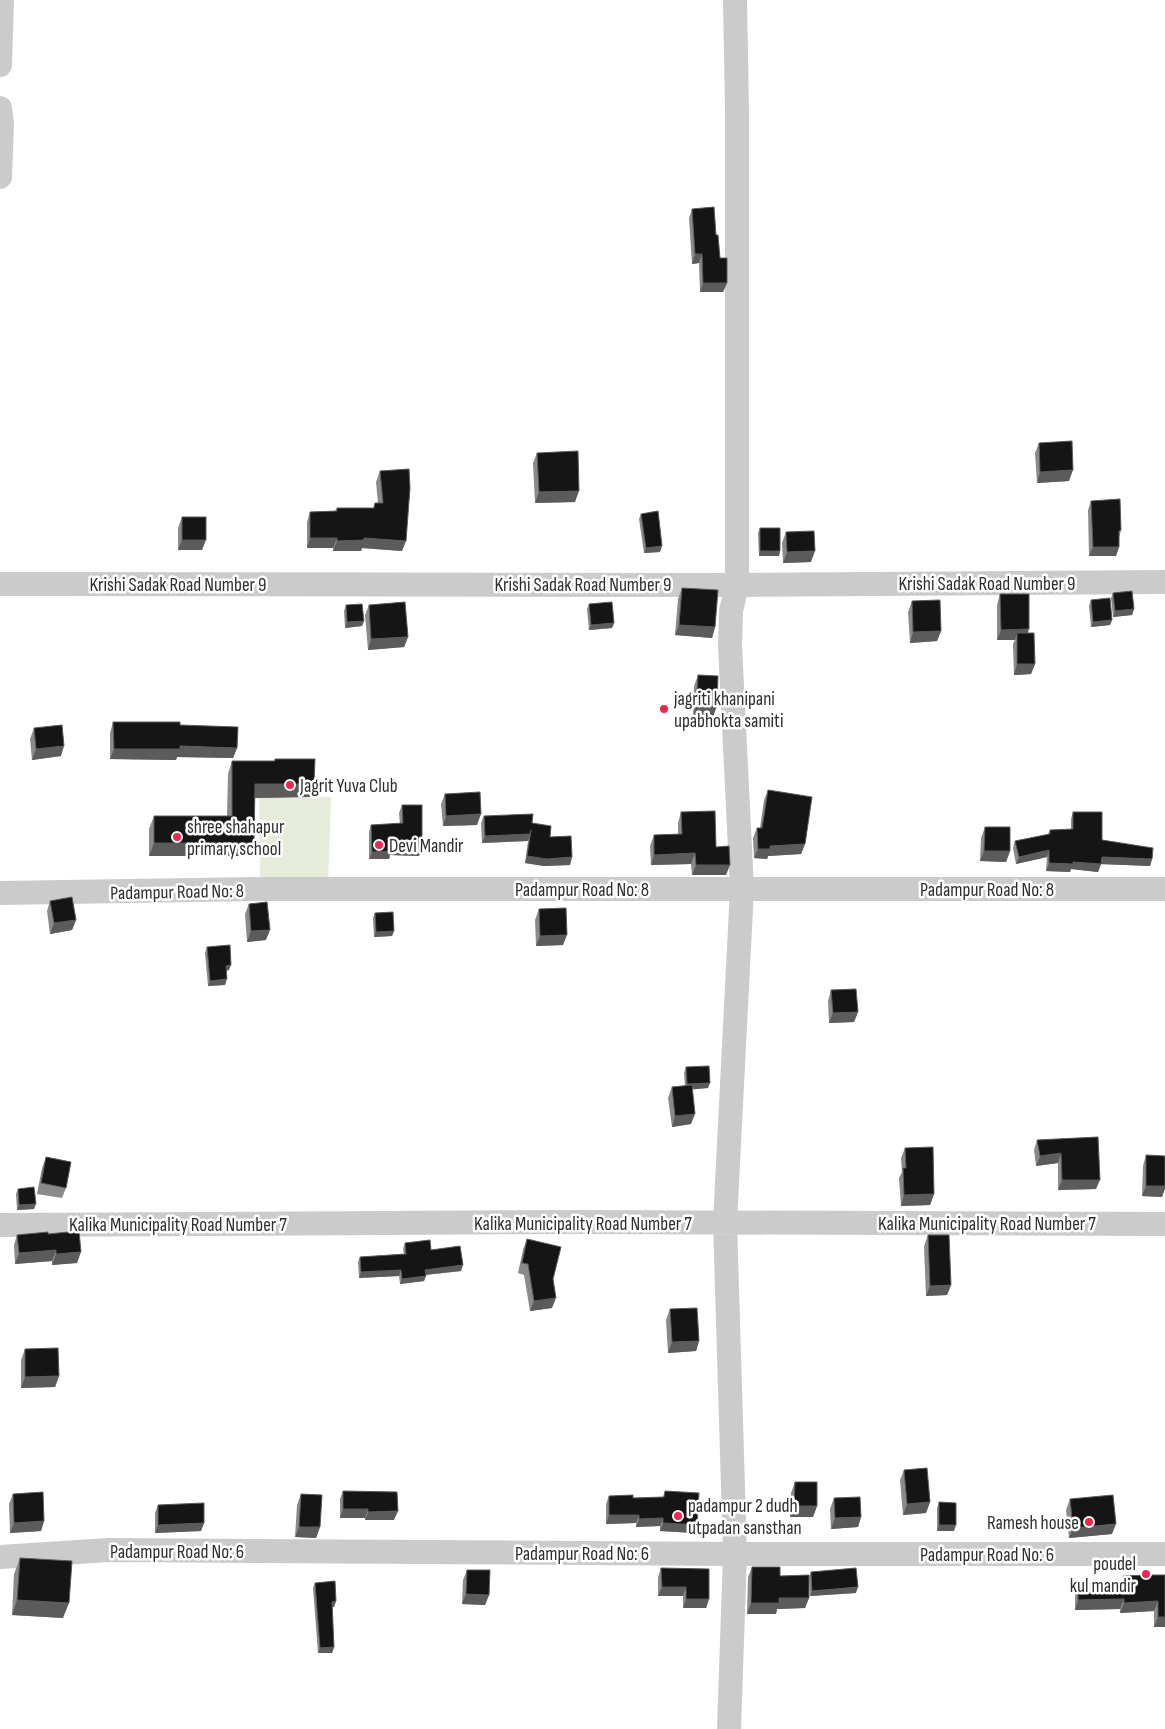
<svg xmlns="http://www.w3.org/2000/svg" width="1165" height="1729" viewBox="0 0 1165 1729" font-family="'Sofia Sans Condensed',sans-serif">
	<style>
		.green { fill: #e6ecda }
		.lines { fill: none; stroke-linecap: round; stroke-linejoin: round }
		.minor { stroke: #cbcbcb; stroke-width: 24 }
		.wall { fill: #8a8a8a }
		.shaded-wall { fill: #5b5b5b }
		.building { fill: #151515; stroke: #5b5b5b }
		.poi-dot { fill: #ed274f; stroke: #fff; stroke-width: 2 }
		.labels { text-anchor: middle; stroke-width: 5; stroke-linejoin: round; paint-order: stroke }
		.street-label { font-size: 19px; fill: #2e2e2e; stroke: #fff }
		.poi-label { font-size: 19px; fill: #2e2e2e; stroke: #fff; text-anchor: start }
	</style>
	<rect width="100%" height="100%" fill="#fff"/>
	<!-- green -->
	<path class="green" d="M331 797 328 887H260L259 798Z"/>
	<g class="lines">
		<!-- minor -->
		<path class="minor" d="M0 65 2 0
			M0 108 2 124 0 177
			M0 584 737 585 1165 582
			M0 893 264 889H1165
			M0 1225 580 1222 1165 1224
			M0 1557 108 1550 735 1554H1165
			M729 1729 735 1554 725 1222 742 889 730 645 731 611 737 585V110L735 0"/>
	</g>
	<!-- wall -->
	<path class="wall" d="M692 209 716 235 720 258 727 283 723 292H700L699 263 692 264 689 218Z
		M1039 443 1069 481 1037 483 1035 453Z
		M537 453 575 502 535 503 533 463Z
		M380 471 402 551 362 548 361 551H333V548H307V522L310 512 335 511 337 508H373L375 503H378L376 482Z
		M1091 501 1121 530 1119 538V547L1116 556H1089L1088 510Z
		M641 514 660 552 644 553 639 519Z
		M182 517 202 550H178V528Z
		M760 528 780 551 779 556H759L758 533Z
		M786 532 811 562 783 563 782 543Z
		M682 588 715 627 712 638 675 635 678 599Z
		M1113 593 1134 609 1132 615 1113 617 1111 598Z
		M1000 594 1028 633 1035 664 1031 674 1014 675 1013 644 1015 640H997V605Z
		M1091 600 1112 620 1110 625 1091 627 1089 606Z
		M912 601 941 631 937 641 910 643 908 612Z
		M589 604 614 623 612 628 589 630 587 609Z
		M346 605 364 621 362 626 345 628 344 611Z
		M369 605 408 637 404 647 368 650 365 615Z
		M698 675 713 717 693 716 694 686Z
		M113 722 180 725 237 748 233 758 177 757 176 760 110 759V733Z
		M34 728 61 756 32 760 30 739Z
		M275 759 310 797 255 798 249 856H149V829L154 816H227L228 774 232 761H274Z
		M768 790 805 844 801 854 768 856 767 859 754 858 753 838 757 828H760L764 800Z
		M445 794 477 825 443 826 441 804Z
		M402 805 419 856 390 855 389 859H369V832L371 825 400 824 399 813Z
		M681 812 716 847 726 875H692L691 864 651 865 650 846 654 835 678 834V823Z
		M1073 812 1102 840 1152 859 1150 866 1101 864 1098 872 1071 869 1070 872 1046 871 1047 857 1016 864 1013 848 1015 841 1048 834 1050 830H1071V819Z
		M484 816 532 823 550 837 572 857 570 865 544 866 525 863 528 841 482 843 481 823Z
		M985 827 1010 851 1006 862 980 861 981 838Z
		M50 901 76 920 72 930 50 934 47 911Z
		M249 904 266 940 247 942 245 914Z
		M539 909 563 945 536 946 535 920Z
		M375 913 394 931 392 936 374 937 373 918Z
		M207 947 229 970 226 971 225 985 208 986 205 953Z
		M831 990 858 1012 854 1022 829 1023 828 1001Z
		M686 1067 708 1088 692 1089 691 1124 672 1127 668 1098 672 1087 685 1086 684 1073Z
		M1098 1137 1096 1189 1058 1190V1163L1036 1166 1034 1150 1037 1140Z
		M905 1148 934 1194 930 1205 901 1206 899 1178 902 1172 901 1158Z
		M1146 1155 1162 1197 1142 1196 1143 1166Z
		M46 1157 66 1188 62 1198 37 1194 42 1168Z
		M18 1189 34 1209 17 1210 16 1194Z
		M48 1234 77 1263 52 1265V1261L15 1264 14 1245 17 1235Z
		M928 1235 951 1285 947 1295 926 1296 924 1246Z
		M527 1239 553 1279 552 1308 530 1311 524 1275 518 1273 523 1250Z
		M405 1243 431 1250 461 1271 426 1275 424 1281 400 1284 399 1276 359 1278 358 1262 360 1257 404 1254 403 1249Z
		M670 1309 699 1341 696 1351 668 1353 666 1320Z
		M25 1349 59 1376 55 1387 21 1388V1360Z
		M904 1470 930 1502 926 1513 903 1515 900 1480Z
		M795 1482 817 1506 813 1517H790L791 1493Z
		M343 1491 394 1520H365V1518H340V1499Z
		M665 1491 697 1525 694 1533 660 1531V1526L636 1527V1523L606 1524V1504L609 1496 633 1498 663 1497Z
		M13 1494 44 1521 41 1531 10 1533 9 1504Z
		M301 1494 320 1527 316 1538 295 1537 297 1505Z
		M834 1498 861 1517 858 1527 831 1529 830 1509Z
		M1070 1499 1112 1534 1069 1538 1066 1510Z
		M939 1502 954 1531H937V1508Z
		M158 1505 204 1523 201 1531 155 1533V1513Z
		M20 1558 63 1618 12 1615 14 1574Z
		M752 1567 780 1576 809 1598 805 1608 777 1609 776 1614H747L748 1577Z
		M661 1568 709 1599 706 1608H683V1596H658V1577Z
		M467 1570 489 1595 485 1605 462 1604 463 1580Z
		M811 1572 856 1593 810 1596 809 1577Z
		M1165 1575V1627H1154V1611L1120 1613V1609L1075 1610V1592L1078 1583 1121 1582 1123 1576Z
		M315 1583 336 1601 334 1607H332L334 1647 332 1653H318L313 1588Z"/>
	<!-- shaded-wall -->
	<path class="shaded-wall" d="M695 254H702L699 263 692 264Z
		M703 283H727L723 292H700Z
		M1073 470 1069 481 1037 483 1040 472Z
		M579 491 575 502 535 503 539 492Z
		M310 538H337L333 548H307Z
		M364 538 406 541 402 551 362 548 361 551H333L337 541Z
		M182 540H206L202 550H178Z
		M662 546 660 552 644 553 646 548Z
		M1093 547H1119L1116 556H1089Z
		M760 551H780L779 556H759Z
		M815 551 811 562 783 563 787 552Z
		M1134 609 1132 615 1113 617 1115 611Z
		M1112 620 1110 625 1091 627 1093 622Z
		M364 621 362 626 345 628 347 622Z
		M614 623 612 628 589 630 591 625Z
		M679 625 715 627 712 638 675 635Z
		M1029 629 1026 639 1017 633 1015 640H997L1001 630Z
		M941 631 937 641 910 643 913 632Z
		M408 637 404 647 368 650 371 639Z
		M1017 664H1035L1031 674 1014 675Z
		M696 706H717L713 717 693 716Z
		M64 746 61 756 32 760 36 749Z
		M180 746 237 748 233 758 177 757 176 760 110 759 114 749Z
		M255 784H314L310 797 250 798Z
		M481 814 477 825 443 826 446 816Z
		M530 834 528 841 482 843 485 836Z
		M154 843H254L249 856H149Z
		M805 844 801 854 768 856 767 859 754 858 758 849 770 846Z
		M392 848 422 849 419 856 390 855 389 859H369L372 852Z
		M1049 850 1047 857 1016 864 1019 857Z
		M984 851H1010L1006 862 980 861Z
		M695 853 691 864 651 865 654 855Z
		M527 856 572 857 570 865 544 866 525 863Z
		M1102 857 1152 859 1150 866 1100 864H1101L1098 872 1071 869 1070 872 1046 871 1049 863 1073 862Z
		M696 865H730L726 875H692Z
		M76 920 72 930 50 934 54 923Z
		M270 930 266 940 247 942 251 931Z
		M394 931 392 936 374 937 376 932Z
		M567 935 563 945 536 946 540 936Z
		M231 965 229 970 224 971 226 966Z
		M227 979 225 985 208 986 210 981Z
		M858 1012 854 1022 829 1023 833 1013Z
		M710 1083 708 1088 685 1090 687 1084Z
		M695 1114 691 1124 672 1127 675 1116Z
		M1061 1153 1058 1163 1036 1166 1040 1156Z
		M1062 1180H1100L1096 1189 1058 1190Z
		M1146 1186H1165V1189L1162 1197 1142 1196Z
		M934 1194 930 1205 901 1206 904 1195Z
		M36 1204 34 1209 17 1210 19 1205Z
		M56 1250 52 1261 15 1264 19 1253Z
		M81 1252 77 1263 52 1265 56 1254Z
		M463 1265 461 1271 423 1275 425 1270Z
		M401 1270 399 1276 359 1278 361 1272Z
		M426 1276 424 1281 400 1284 402 1279Z
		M951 1285 947 1295 926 1296 930 1286Z
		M556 1298 552 1308 530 1311 534 1301Z
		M699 1341 696 1351 668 1353 672 1342Z
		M59 1376 55 1387 21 1388 25 1377Z
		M930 1502 926 1513 903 1515 907 1504Z
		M794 1506H817L813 1517H790Z
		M343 1509H368L365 1518H340Z
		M398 1511 394 1520H365L368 1512Z
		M609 1515H639L636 1523 606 1524Z
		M861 1517 858 1527 831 1529 835 1518Z
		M663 1518 660 1526 636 1527 639 1519Z
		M44 1521 41 1531 10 1533 14 1523Z
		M204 1523 201 1531 155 1533 158 1525Z
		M663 1523 697 1525 694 1533 660 1531Z
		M1116 1524 1112 1534 1069 1538 1073 1528Z
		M939 1525H956L954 1531H937Z
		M299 1527H320L316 1538 295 1537Z
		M662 1587H686L683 1596H658Z
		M858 1587 856 1593 810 1596 812 1591Z
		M466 1594 489 1595 485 1605 462 1604Z
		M779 1598H809L805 1608 777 1609 776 1614H747L751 1603Z
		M686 1599H709L706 1608H683Z
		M1124 1599 1120 1609 1075 1610 1078 1600Z
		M17 1600 69 1603 63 1618 12 1615Z
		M336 1601 334 1607H330L332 1602Z
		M1158 1601 1154 1611 1120 1613 1124 1603Z
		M1158 1617H1165V1627H1154Z
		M334 1647 332 1653H318L320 1648Z"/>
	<!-- building -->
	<path class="building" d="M714 207 716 235H718L720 258H727V283H703L702 254H695L692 209Z
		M1072 441 1073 470 1040 472 1039 443Z
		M578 451 579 491 539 492 537 453Z
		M409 469 410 488 406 541 364 538V540L337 541V538H310V512L337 511V508H374L375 503H383L380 471Z
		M1120 499 1121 530 1119 531V547H1093L1091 501Z
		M658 511 662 546 646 548 641 514Z
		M182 517H206V540H182Z
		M760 528H780V551H760Z
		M814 531 815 551 787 552 786 532Z
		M682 588 718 590 715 627 679 625Z
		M1132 591 1134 609 1115 611 1113 593Z
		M1000 594H1029V629L1001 630Z
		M1110 598 1112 620 1093 622 1091 600Z
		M940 600 941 631 913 632 912 601Z
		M405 602 408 637 371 639 369 605Z
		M612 602 614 623 591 625 589 604Z
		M362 604 364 621 347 622 346 605Z
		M1017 633H1034L1035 664H1017Z
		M698 675 718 676 717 706H696Z
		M113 722H180V725L238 727 237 748 180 746V749H114Z
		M62 725 64 746 36 749 34 728Z
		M275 759H315L314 784H255L254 843H154V816H232V761H275Z
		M768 790 812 797 805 844 770 846V849H758L757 828H762Z
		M480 792 481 814 446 816 445 794Z
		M402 805H422V849L392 848V851L372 852 371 825 403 823Z
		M715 811 716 847 729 846 730 865H696L695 853 654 855V835L682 834 681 812Z
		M1073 812H1102V840L1153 848 1152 859 1102 857 1101 864 1073 862V864L1049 863V850L1019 857 1015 841 1050 834V830L1073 829Z
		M533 814 532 823 551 826 550 837 571 836 572 857 547 859 527 856 531 830 530 834 485 836 484 816Z
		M985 827H1010V851H984Z
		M72 897 76 920 54 923 50 901Z
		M267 902 270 930 251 931 249 904Z
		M566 908 567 935 540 936 539 909Z
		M393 912 394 931 376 932 375 913Z
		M230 945 231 965 226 966 227 979 210 981 207 947Z
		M856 989 858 1012 833 1013 831 990Z
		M709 1066 710 1083 687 1084 686 1067Z
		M692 1085 695 1114 675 1116 672 1087Z
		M1098 1137 1100 1180H1062L1061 1153 1040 1156 1037 1140Z
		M933 1147 934 1194 904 1195 903 1168H906L905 1148Z
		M1146 1155 1165 1156V1186H1146Z
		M46 1157 71 1162 66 1188 41 1183Z
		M34 1187 36 1204 19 1205 18 1189Z
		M79 1231 81 1252 56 1254V1250L19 1253 17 1235 48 1232V1234Z
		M928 1235H949L951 1285 930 1286Z
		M527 1239 561 1247 553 1279 556 1298 534 1301 528 1264 522 1263Z
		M430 1240 431 1250 460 1246 463 1265 425 1270 426 1276 402 1279 401 1270 361 1272 360 1257 406 1254 405 1243Z
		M697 1308 699 1341 672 1342 670 1309Z
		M58 1348 59 1376 25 1377V1349Z
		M927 1468 930 1502 907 1504 904 1470Z
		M795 1482H817V1506H794Z
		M343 1491 397 1492 398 1511 368 1512V1509H343Z
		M665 1491 699 1493 697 1525 663 1523V1518L639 1519V1515H609V1496L633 1495V1498L664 1497Z
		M43 1492 44 1521 14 1523 13 1494Z
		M301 1494 322 1495 320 1527H299Z
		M1113 1495 1116 1524 1073 1528 1070 1499Z
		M860 1497 861 1517 835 1518 834 1498Z
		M939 1502 956 1503V1525H939Z
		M204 1503V1523L158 1525V1505Z
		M20 1558 72 1561 69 1603 17 1600Z
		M752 1567H780V1576L809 1575V1598H779V1603H751Z
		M661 1568 709 1569V1599H686V1587H662Z
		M856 1568 858 1587 812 1591 811 1572Z
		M467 1570H490L489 1595 466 1594Z
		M1147 1575H1165V1617H1158V1601L1124 1603V1599L1078 1600V1583L1123 1582V1576Z
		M335 1581 336 1601 332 1602 334 1647 320 1648 315 1583Z"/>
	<!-- markers -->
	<g class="poi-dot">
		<circle cx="664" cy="709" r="5"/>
		<circle cx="290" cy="785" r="5"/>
		<circle cx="177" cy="837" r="5"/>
		<circle cx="379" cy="845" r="5"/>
		<circle cx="678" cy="1516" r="5"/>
		<circle cx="1089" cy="1522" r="5"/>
		<circle cx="1146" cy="1574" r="5"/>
	</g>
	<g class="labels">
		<!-- street labels -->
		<g class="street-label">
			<text x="987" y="590">Krishi Sadak Road Number 9</text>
			<text x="178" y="591">Krishi Sadak Road Number 9</text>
			<text x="583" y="591">Krishi Sadak Road Number 9</text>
			<text x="582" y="896">Padampur Road No: 8</text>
			<text x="987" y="896">Padampur Road No: 8</text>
			<text transform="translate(177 891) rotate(-1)" y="7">Padampur Road No: 8</text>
			<text x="583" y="1230">Kalika Municipality Road Number 7</text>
			<text x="987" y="1230">Kalika Municipality Road Number 7</text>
			<text x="178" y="1231">Kalika Municipality Road Number 7</text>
			<text x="177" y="1558">Padampur Road No: 6</text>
			<text x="582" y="1560">Padampur Road No: 6</text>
			<text x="987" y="1561">Padampur Road No: 6</text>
		</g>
		<!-- poi labels -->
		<g class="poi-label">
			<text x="674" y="705">jagriti khanipani<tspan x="674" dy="22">upabhokta samiti</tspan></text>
			<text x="300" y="792">Jagrit Yuva Club</text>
			<text x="187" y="833">shree shahapur<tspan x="187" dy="22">primary school</tspan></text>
			<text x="389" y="852">Devi Mandir</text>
			<text x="688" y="1512">padampur 2 dudh<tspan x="688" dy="22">utpadan sansthan</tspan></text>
			<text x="1079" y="1529" text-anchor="end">Ramesh house</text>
			<text x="1136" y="1570" text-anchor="end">poudel<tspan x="1136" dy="22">kul mandir</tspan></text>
		</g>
	</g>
</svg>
